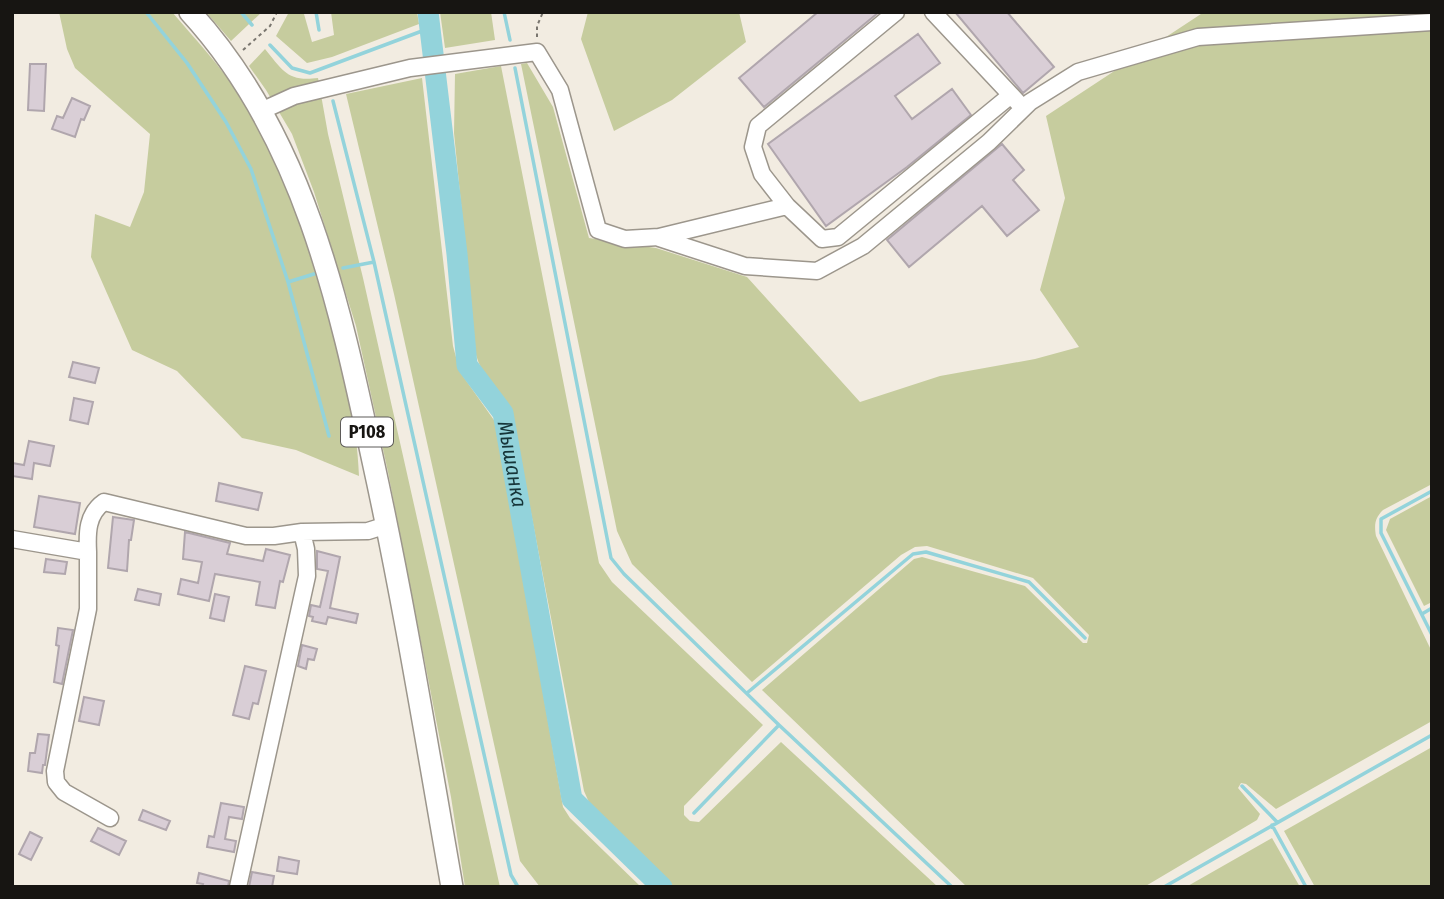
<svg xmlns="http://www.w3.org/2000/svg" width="1444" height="899" viewBox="0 0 1444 899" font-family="'Fira Sans Condensed',sans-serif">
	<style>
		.green { fill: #c6cc9e }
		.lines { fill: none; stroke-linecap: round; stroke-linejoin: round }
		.stream { stroke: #93d3db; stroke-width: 3.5 }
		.river { stroke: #93d3db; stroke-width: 21 }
		.building { fill: #d9ced6; stroke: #b0a6ad; stroke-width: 2 }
		.minor-casing { stroke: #9c968c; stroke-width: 19 }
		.major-casing { stroke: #9c968c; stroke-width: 24 }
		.path { stroke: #7a766f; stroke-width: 2; stroke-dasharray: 3.5 3.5; stroke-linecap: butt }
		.minor { stroke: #fff; stroke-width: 16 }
		.major { stroke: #fff; stroke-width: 21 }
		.labels { text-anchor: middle; stroke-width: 6; stroke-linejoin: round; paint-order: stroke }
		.shield { fill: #fff; stroke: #5d5b59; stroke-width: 2 }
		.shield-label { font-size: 18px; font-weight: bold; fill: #171512 }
		.water-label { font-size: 21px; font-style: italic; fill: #163539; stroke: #fff }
	</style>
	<rect width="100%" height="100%" fill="#f2ece1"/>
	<!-- green -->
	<path class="green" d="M59 12H172C195 39 220 65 239 95 282 160 305 236 326 310 342 365 357 419 359 476L296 450 242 438 177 371 132 350 91 257 95 214 130 227 144 192 150 134 75 68 67 49Z
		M206 12H262L231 41Z
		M289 12 304 14 312 42 334 35 331 12H417L419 24 332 57 307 63 276 36Z
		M440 12H491L495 40 445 48Z
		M588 12H739L746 42 672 100 614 131 581 39Z
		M1204 12H1432V484L1383 510C1375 518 1374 524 1376 536L1432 652V721L1276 809 1246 784 1241 783 1238 788 1260 814 1257 820 1144 887H967L762 690 914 559 922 557 1025 586 1083 643H1087L1089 635 1033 578 927 546 915 547 901 555 752 682 632 564 617 531 521 64 527 63 553 107 589 238 656 248 747 277 860 402 940 376 1035 359 1079 347 1040 290 1065 198 1046 116Z
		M265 49C283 71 288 82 318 78L328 134 363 278 500 887H465L451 797 388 472 356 326 314 192 292 134 266 90 249 66Z
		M501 66 599 563 612 582 763 725 684 806V815L690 821 699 822 781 742 938 887H673L591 807 584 791 512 413C500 393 482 377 476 355L454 133 455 74Z
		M422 78 453 346 460 372 496 423 563 807 570 818 641 887H540L520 861 394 294 346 94Z
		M1432 496V602L1424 606 1386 530 1390 519Z
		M1432 747V887H1315L1284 831Z
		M1272 838 1300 887H1186Z"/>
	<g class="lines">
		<!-- stream -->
		<path class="stream" d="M146 12 187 63 226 122 251 169 288 282 329 436
			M241 12 252 25
			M316 12 319 30
			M504 12 510 40
			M270 45 292 68 310 73 430 28
			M515 68 611 558 624 574 779 725 952 887
			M333 101 374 262 511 875 518 887
			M343 268 374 262
			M288 282 314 274
			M1432 491 1381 519V533L1432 635
			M1422 614 1432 608
			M747 693 913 554 926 552 1029 582 1085 638
			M1242 786 1277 822
			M694 813 779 725
			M1272 825 1306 887
			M1164 887 1432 735"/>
		<!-- river -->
		<path class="river" id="s1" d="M428 12 457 254 467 365 503 413 572 799 662 887"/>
	</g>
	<!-- building -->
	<path class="building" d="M818 12H879L764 107 739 78Z
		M955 12H1007L1054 67 1023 93Z
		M918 34 940 63 895 96 912 119 952 89 971 115 907 167 826 226 768 144Z
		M30 64H46L44 111 28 110Z
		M72 98 90 106 84 120 81 119 75 137 52 129 57 116 63 118Z
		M1002 144 1024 170 1013 180 1039 210 1007 236 982 206 909 267 887 240Z
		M73 362 99 368 95 383 69 377Z
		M74 398 93 402 88 424 70 420Z
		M29 441 54 446 50 466 34 463 32 479 12 476V463L24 465Z
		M219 483 262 493 258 510 216 501Z
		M39 496 80 503 75 534 34 527Z
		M113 517 134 520 131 540H129L127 571 108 568Z
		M185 532 230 543 227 554 263 561 266 549 290 555 283 582 280 581 275 608 256 605 260 582 215 574 209 601 178 594 181 579 198 583 202 562 183 559Z
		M317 551 340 557 330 608 358 614 356 623 328 617 326 624 312 621 313 617 309 616 311 605 320 607 328 571 317 569Z
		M46 559 67 562 65 574 44 572Z
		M138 589 161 594 159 605 135 600Z
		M215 594 229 597 224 621 210 618Z
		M58 628 73 630 62 684 54 682 59 646 56 645Z
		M302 645 317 649 314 660 308 659 306 669 298 666Z
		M245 666 266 671 258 704 253 703 249 719 233 715Z
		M84 697 104 701 99 725 79 721Z
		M38 734 49 735 45 765H43L42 773 28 771 30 753H35Z
		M221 803 244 807 242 819 229 817 225 839 236 841 234 852 207 847 209 836 214 837Z
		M143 810 170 821 166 830 139 820Z
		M98 828 126 841 119 855 91 841Z
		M30 832 42 838 31 860 19 854Z
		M279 857 299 861 297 874 277 871Z
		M252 872 274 876 272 887H249Z
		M199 873 229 881 228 887H202L203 884 197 883Z"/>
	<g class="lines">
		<defs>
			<path id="minor" d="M933 12 1011 95
				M261 111 294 96 410 68 537 52 560 90 598 230 625 239 659 237 787 206 822 239 838 237 1011 95 1023 108
				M787 206 762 174 753 147 758 126 896 12
				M659 238 745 266 817 271 863 246 989 142 1030 102 1078 72 1198 37 1432 22
				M12 539 88 552C87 533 87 514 104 502L246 536H274L302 532 368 531 387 525
				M88 552V609L55 771 56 782 64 792 110 818
				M238 887 307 576 306 549 302 532"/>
			<path id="major" d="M190 12C303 135 339 302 373 461 404 602 427 745 452 887"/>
		</defs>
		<!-- minor casing -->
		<use href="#minor" class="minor-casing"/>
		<!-- major casing -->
		<use href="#major" class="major-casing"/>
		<!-- path -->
		<path class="path" d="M537 37V26L543 12
			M243 50 270 26 277 12"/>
		<!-- minor -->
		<use href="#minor" class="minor"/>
		<!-- major -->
		<use href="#major" class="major"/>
	</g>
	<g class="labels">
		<!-- shield labels -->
		<rect class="shield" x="341" y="417.5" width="52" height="29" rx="5"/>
		<g class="shield-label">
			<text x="367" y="438">Р108</text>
		</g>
		<!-- water labels -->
		<g class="water-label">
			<text dy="7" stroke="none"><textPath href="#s1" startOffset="467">Мышанка</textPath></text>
		</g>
	</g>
	<!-- border -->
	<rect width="1444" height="899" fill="none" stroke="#171512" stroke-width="28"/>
</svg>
